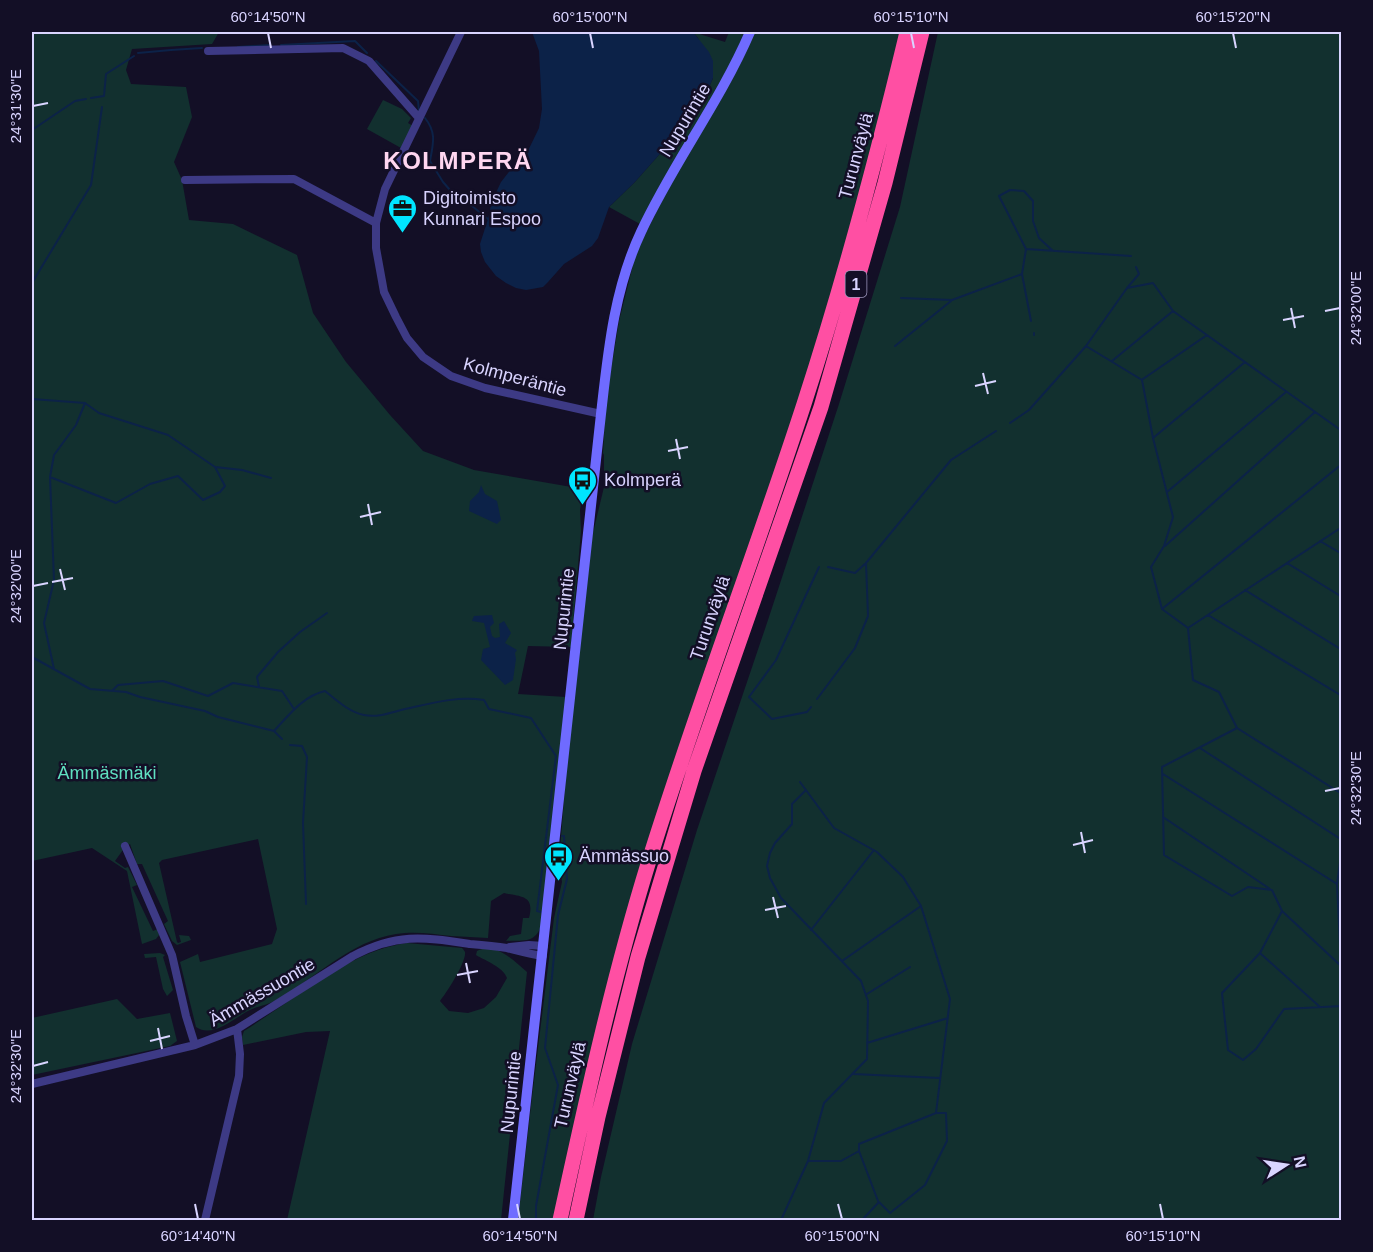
<svg xmlns="http://www.w3.org/2000/svg" width="1373" height="1252" viewBox="0 0 1373 1252" font-family="Arial,sans-serif">
	<style>
		.green { fill: #12302f }
		.water { fill: #0c2248 }
		.lines { fill: none; stroke-linecap: round; stroke-linejoin: round }
		.stream { stroke: #0c2248; stroke-width: 2 }
		.minor { stroke: #3d3a85; stroke-width: 8 }
		.secondary { stroke: #6f6bff; stroke-width: 10 }
		.motorway { stroke: #ff4fa3; stroke-width: 15 }
		.ticks { fill: none; stroke: #d9d4ff; stroke-width: 2 }
		.labels { text-anchor: middle; stroke-width: 5; stroke-linejoin: round; paint-order: stroke }
		.shield { fill: #130f26; stroke: #9e99be; stroke-width: 1.5 }
		.shield-label { font-size: 16px; font-weight: bold; fill: #d9d4ff }
		.street-label { font-size: 18px; fill: #d9d4ff; stroke: #130f26 }
		.poi-label { font-size: 18px; fill: #d9d4ff; stroke: #130f26; text-anchor: start }
		.park-label { font-size: 18px; fill: #5fe0c0; stroke: #130f26 }
		.district-label { font-size: 24px; font-weight: bold; letter-spacing: 1.5px; fill: #ffd6f0; stroke: #130f26 }
		.neatline { fill: none; stroke: #d9d4ff; stroke-width: 2 }
		.ticks-label { font-size: 15px; text-anchor: middle; fill: #d9d4ff }
	</style>
	<rect width="100%" height="100%" fill="#130f26"/>
	<!-- green -->
	<path class="green" d="M32 32H219L212 44 132 49 126 70 131 84 186 87 192 117 174 162 182 180 189 220 233 224 297 255 313 313 346 362 390 415 423 451 474 470 583 489 580 510 581 531 571 647 528 646 518 694 566 697 542 924C535 944 524 940 506 941L510 936 521 934 523 918H529C535 895 521 897 504 893L491 901 488 938C476 937 464 937 451 936 433 934 415 931 396 934 350 941 315 979 276 1000 268 1005 258 1006 250 1010 235 1017 213 1039 196 1027L180 962 198 954 200 962 272 944 277 929 258 839 162 860 159 863 177 942 178 943 181 942 179 935 189 936 191 940 177 945 172 941 164 924 168 921 142 864H137L130 844 125 847 115 861 125 868 128 867 137 885 132 887 153 931 158 929 159 935 156 939 142 944 127 871 92 848 32 861Z
		M693 32 725 42 729 32H745L724 77 640 224 609 207 634 183 689 121 704 99 713 78 698 38Z
		M754 32H900L873 141 837 274 794 416 715 646 554 1220H518L532 1097 554 918 562 882 559 862 567 762 592 537 604 487V455L603 453 606 401 619 321 636 253 662 201Z
		M938 32H1341V1220H593L601 1177 632 1044 697 830 768 620 839 404 900 207Z
		M383 100 402 109 411 118 408 123 413 126 401 148 367 129Z
		M407 943 462 948C463 949 464 950 465 952 467 961 446 994 440 1001L449 1011 468 1013 484 1008 496 997 507 978C503 967 486 961 476 955L477 951C495 941 514 961 527 972L501 1220H287L330 1031 306 1032 243 1045 242 1037 244 1031C264 1018 283 1005 302 992 335 970 367 949 407 943Z
		M160 953 165 955 163 957 173 990 167 996 163 989 156 957 145 958 144 954Z
		M117 999 137 1019 170 1013 177 1041 170 1046 32 1075V1018Z"/>
	<!-- water -->
	<path class="water" d="M532 32H693L709 52 713 61V78L704 99 689 121 634 183 609 207 598 238 592 246 564 264 548 282 543 287 526 290 516 288 506 283 496 276 485 262 481 252 480 244 488 219 492 201 501 182 512 168 524 159 539 128 542 109 539 51Z
		M481 485 485 494 497 501 501 520 497 524 469 511 470 501 479 492Z
		M492 615 494 623 490 627 492 636 495 638 500 637 499 624 504 621 511 633 505 643 517 650 515 653 516 659 513 680 505 685 481 660 483 649 490 647 484 623 472 621 474 616Z"/>
	<g class="lines">
		<!-- stream -->
		<path class="stream" d="M281 45 355 41 367 53
			M238 47 270 45
			M138 53 171 50 202 48
			M376 61 418 101 419 111
			M91 98 104 96 106 74 134 56
			M425 118C437 133 433 144 430 161L443 182 457 198 472 206 488 219
			M32 130 75 101 86 99
			M1026 249 1022 274 1031 321
			M1053 251 1039 238 1033 221V201L1024 191 1010 190 999 196 1026 249 1131 256
			M32 283 91 185 102 107
			M1127 288 1139 274 1136 267
			M901 298 952 300 1022 274
			M1034 333V335
			M895 346 951 301
			M1112 361 1173 311
			M1143 379 1207 335
			M32 399 85 403 99 413 168 435 215 467 242 470 271 478
			M1010 423 1029 410 1086 346
			M1342 431 1173 311 1153 283 1127 288 1086 346 1142 380 1153 438 1173 517 1164 546 1151 567 1162 609 1188 628 1342 527
			M1153 438 1245 362
			M50 477 116 503 150 484 178 476 203 500 220 492 225 486 215 467
			M1167 492 1286 392
			M1320 541 1342 554
			M1165 546 1315 412
			M1287 563 1342 597
			M828 567 855 573 866 563
			M1245 590 1342 650
			M1162 609 1342 464
			M1208 615 1342 696
			M1188 628 1193 680 1219 692 1237 728 1162 767 1164 855 1232 896 1248 887 1272 890 1282 911 1341 966 1337 884 1342 848
			M32 643V657L90 689 126 692 140 697 205 711 218 717 274 731 282 739
			M54 669 44 623 54 580 50 477 54 455 76 425 85 403
			M259 687 257 677 278 652 300 632 327 613
			M112 691 118 685 163 681 208 696 233 683 282 691 294 709
			M817 699 855 648 868 616 866 563 951 460 996 431
			M811 707 807 712 772 719 749 697 776 660 819 567
			M1237 728 1342 794
			M274 731C289 715 303 696 325 691 336 700 349 712 364 715 378 718 392 712 405 709 432 703 457 696 484 700L489 709 531 718 556 756 537 911 541 912
			M290 745 302 746 307 757 303 823 306 904
			M1200 748 1342 840
			M1163 774 1337 884
			M800 782 834 828 877 852 903 877 921 906 950 999 936 1113H946L947 1141 925 1185 890 1213 879 1202 862 1220
			M1163 817 1270 889
			M1282 911 1260 953 1222 993 1228 1050 1243 1060 1256 1049 1284 1009 1342 1006
			M811 930 874 850
			M1260 953 1320 1007
			M842 961 921 906
			M867 994 910 967
			M867 1043 948 1018
			M853 1074 940 1078
			M859 1151 878 1201
			M808 1161H841L859 1151V1144L936 1113
			M536 1220V1206L558 1085 545 1048 558 915 567 879 565 855 564 836H562
			M781 1220 808 1161 824 1103 867 1059 868 1001 861 981 781 898 770 878 767 866 770 853 775 843 792 824V804L806 790"/>
		<!-- minor -->
		<path class="minor" d="M461 32 385 189 376 223V248L384 292 396 317 407 338 423 357 451 376 485 388 601 414
			M208 51 343 48 369 61 419 118
			M185 180 294 179 376 223
			M125 846 172 955 186 1016 195 1045
			M510 947 529 945 544 946
			M32 1084 195 1045 237 1029 353 956C397 933 422 937 470 944 482 945 494 946 507 948 519 951 530 954 543 956
			M205 1220 239 1076 240 1054 237 1029"/>
		<!-- secondary -->
		<path class="secondary" d="M513 1220 601 414C608 352 614 289 641 232 673 163 720 102 750 32"/>
		<!-- motorway -->
		<path class="motorway" d="M560 1220C586 1101 612 981 648 864 696 709 754 558 804 404 844 281 877 157 907 32
			M576 1220 598 1117 638 957 694 771 821 407 885 183 922 32"/>
	</g>
	<!-- ticks -->
	<path class="ticks" d="M268 33 271 48M590 33 593 48M911 33 914 48M1233 33 1236 48M33 106 48 103M1291 308 1295 328M1325 311 1340 308M1283 320 1304 316M983 373 988 394M975 386 996 381M676 439 680 459M668 451 688 447M368 504 372 525M360 517 381 512M60 569 65 590M52 582 73 578M33 586 48 583M1325 791 1340 788M1081 832 1085 853M1073 845 1093 840M773 897 778 918M765 910 786 906M466 963 470 983M457 975 478 971M158 1028 162 1049M150 1041 170 1036M33 1066 48 1062M195 1204 198 1219M517 1204 520 1219M838 1204 842 1219M1160 1204 1163 1219"/>
	<!-- icons -->
	<defs>
		<symbol id="office-pin" viewBox="-11 -11 22 30"><path d="M0 17L-7.5 6A9.5 9.5 0 1 1 7.5 6Z" fill="#00e5ff" stroke="#130f26"/><path d="M-6-3h4V-5.5h4V-3h4V5H-6ZM-1-4.5V-3h2v-1.5ZM-6 0V1H6V0Z" fill="#111"/></symbol>
		<symbol id="bus-pin" viewBox="-11 -11 22 30"><path d="M0 17L-7.5 6A9.5 9.5 0 1 1 7.5 6Z" fill="#00e5ff" stroke="#130f26"/><path d="M-5-6H5V4H4V6H2V4H-2V6H-4V4H-5ZM-3.5-4V0h7V-4ZM-3.5 1.2v1.5H-2V1.2ZM2 1.2v1.5H3.5V1.2Z" fill="#111"/></symbol>
	</defs>
	<g fill-rule="evenodd">
		<use href="#office-pin" x="386" y="192" width="33" height="45"/>
		<use href="#bus-pin" x="566" y="464" width="33" height="45"/>
		<use href="#bus-pin" x="542" y="840" width="33" height="45"/>
	</g>
	<g class="labels">
		<!-- shield labels -->
		<rect class="shield" x="845.5" y="271" width="21" height="26" rx="4.5"/>
		<g class="shield-label">
			<text x="856" y="290">1</text>
		</g>
		<!-- street labels -->
		<g class="street-label">
			<text transform="translate(685 120) rotate(-59)" y="6">Nupurintie</text>
			<text transform="translate(856 156) rotate(-75)" y="6">Turunväylä</text>
			<text transform="translate(515 377) rotate(15)" y="6">Kolmperäntie</text>
			<text transform="translate(564 609) rotate(-84)" y="6">Nupurintie</text>
			<text transform="translate(710 618) rotate(-71)" y="6">Turunväylä</text>
			<text transform="translate(262 992) rotate(-30)" y="6">Ämmässuontie</text>
			<text transform="translate(570 1085) rotate(-77)" y="6">Turunväylä</text>
			<text transform="translate(511 1092) rotate(-84)" y="6">Nupurintie</text>
		</g>
		<!-- poi labels -->
		<g class="poi-label">
			<text x="423" y="204">Digitoimisto<tspan x="423" dy="21">Kunnari Espoo</tspan></text>
			<text x="604" y="486">Kolmperä</text>
			<text x="579" y="862">Ämmässuo</text>
		</g>
		<!-- park labels -->
		<g class="park-label">
			<text x="107" y="779">Ämmäsmäki</text>
		</g>
		<!-- district labels -->
		<g class="district-label">
			<text x="458" y="169">KOLMPERÄ</text>
		</g>
	</g>
	<!-- border -->
	<rect width="1373" height="1252" fill="none" stroke="#130f26" stroke-width="66"/>
	<!-- north arrow -->
	<g transform="translate(1286 1165) rotate(78)" stroke="#130f26" stroke-width="4.5" paint-order="stroke">
	<path d="M0-4.5L10 22L0 15L-10 22Z" fill="#d9d4ff"/>
	<text y="-9" font-size="16" font-weight="bold" text-anchor="middle" fill="#d9d4ff">N</text>
	</g>
	<rect x="33" y="33" width="1307" height="1186" class="neatline"/>
	<g class="ticks-label">
		<text x="268" y="22">60°14'50"N</text>
		<text x="590" y="22">60°15'00"N</text>
		<text x="911" y="22">60°15'10"N</text>
		<text x="1233" y="22">60°15'20"N</text>
		<text transform="translate(16 106) rotate(-90)" y="5">24°31'30"E</text>
		<text transform="translate(1356 308) rotate(-90)" y="5">24°32'00"E</text>
		<text transform="translate(16 586) rotate(-90)" y="5">24°32'00"E</text>
		<text transform="translate(1356 788) rotate(-90)" y="5">24°32'30"E</text>
		<text transform="translate(16 1066) rotate(-90)" y="5">24°32'30"E</text>
		<text x="198" y="1241">60°14'40"N</text>
		<text x="520" y="1241">60°14'50"N</text>
		<text x="842" y="1241">60°15'00"N</text>
		<text x="1163" y="1241">60°15'10"N</text>
	</g>
</svg>
